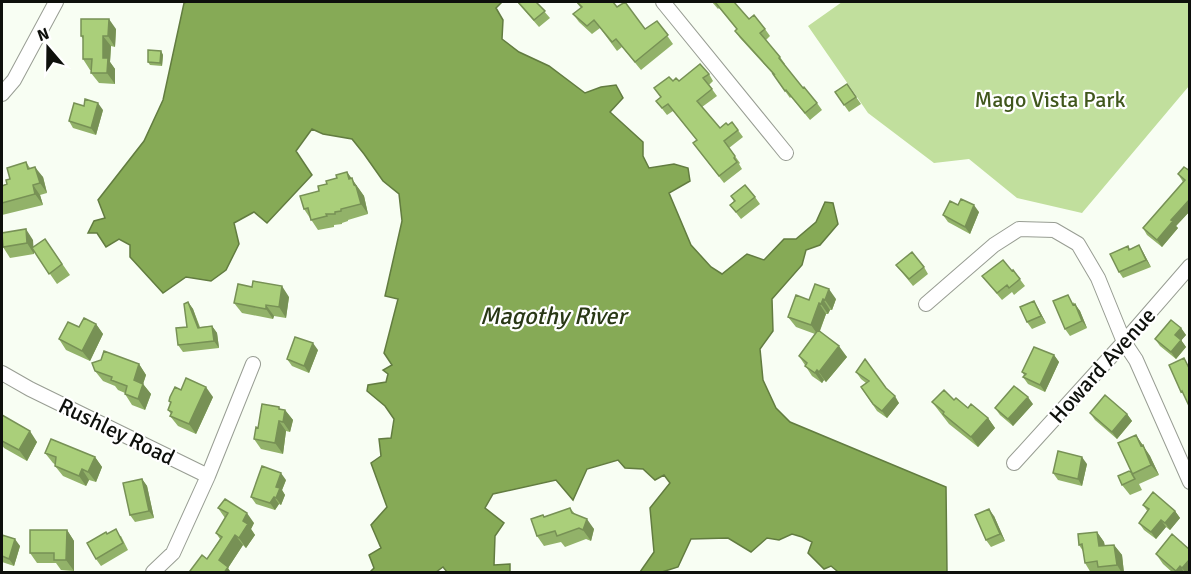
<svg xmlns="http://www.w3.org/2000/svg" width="1191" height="574" viewBox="0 0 1191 574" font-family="Signika,sans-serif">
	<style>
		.green { fill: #c1df9d }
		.water { fill: #86aa56; stroke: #627c40; stroke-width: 1.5 }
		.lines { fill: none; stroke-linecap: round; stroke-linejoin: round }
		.street-casing { stroke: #989d93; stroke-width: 16 }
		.street { stroke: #fff; stroke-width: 14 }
		.wall { fill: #92b269 }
		.shaded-wall { fill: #779155 }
		.building { fill: #aacf7a; stroke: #779155; stroke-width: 1.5 }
		.labels { text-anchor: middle; stroke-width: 4.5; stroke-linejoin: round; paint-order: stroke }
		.park-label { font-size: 22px; fill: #40571c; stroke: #fff }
		.street-label { font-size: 22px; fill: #0e100c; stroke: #fff }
		.water-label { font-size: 24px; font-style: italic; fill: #293815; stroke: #fff }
	</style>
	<rect width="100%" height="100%" fill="#f8fef3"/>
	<!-- green -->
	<path class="green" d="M842 2H1189V86L1082 213 1017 198 969 159 934 163 868 113 808 26Z"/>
	<!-- water -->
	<path class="water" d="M187 2H502L496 8 503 20 502 39 519 52 549 66 585 93 601 87 616 85 623 98 610 112 643 142V156L649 168 674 164 688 168 690 181 669 193 691 245 711 267 722 274 747 254 764 260 784 239H796L816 222 825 202 833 203 838 224 820 245 806 250 802 265 772 299 773 331 760 349 763 380 776 408 790 422 946 487 947 572H837V571L831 566 824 569 808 553 812 542 802 537 792 534 779 540 767 538 751 552 728 538 691 539 678 567 662 572H640L654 552 650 508 670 483 664 475 655 480 643 469 625 468 618 460 587 469 573 500 556 480 493 494 485 508 504 523 495 536 494 565 510 564V572H447L443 567 436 572H370L374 568 369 555 381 548 371 525 387 507 371 463 381 456 379 439 391 438 394 419 385 406 367 391 368 385 386 382 388 374 383 370 392 365 384 353 398 299 385 296 402 221 399 194 383 181 364 154 352 139 323 134 312 129 296 151 312 175 267 223 254 212 234 223 239 244 226 270 211 281 186 277 163 293 130 257V245L119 239 106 247 97 233H88L94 221 105 218 98 200 144 141 163 100 184 3Z"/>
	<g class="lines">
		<defs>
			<path id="street" d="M663 2 786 153
				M2 94 14 80 56 2
				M926 304 994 245 1019 229 1054 230 1078 244 1098 278 1124 342 1136 360 1190 482
				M2 373 30 389 208 476 173 553 153 572
				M1014 463 1124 342 1190 266
				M208 476 253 364"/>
		</defs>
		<!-- street casing -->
		<use href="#street" class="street-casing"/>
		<!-- street -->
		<use href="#street" class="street"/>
	</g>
	<!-- wall -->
	<path class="wall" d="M517 2H536L550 18 539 27Z
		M576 2H613L617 7 645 29 657 21 673 44 641 70 622 47 617 51 600 28 592 34 579 22 573 14 581 8Z
		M712 2H734L749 19 765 29 770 36 766 40 780 57 785 64 784 65 803 88 817 103 822 110 810 120 791 97 790 98 773 74 740 38 735 31 737 29 719 8 718 9Z
		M116 29 115 47 111 46 110 62 115 69V84L99 83 91 73V70H90L83 59V39L81 36Z
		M161 51 163 55 162 66 150 65 148 62Z
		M709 74 713 81 709 85 717 96 702 107 720 128 728 125 732 122 743 137 729 148 740 163 739 164 742 169 724 183 693 143 697 140 673 111 667 115 656 101 661 97 654 88 673 81H679Z
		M847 84 861 104 849 112 835 92Z
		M103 110 96 135 73 128 69 121Z
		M26 162 30 168 43 177 47 193 40 195 43 205 2 215V186L7 184 10 179Z
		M1190 171V211L1176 226 1178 228 1162 247 1147 235 1143 228 1183 182 1178 174Z
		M347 172 364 196 368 214 348 220V221L342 223V224L334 225V227L318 230 304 209 319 191 327 184Z
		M731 196 755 197 760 204 741 219 730 205 734 201Z
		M958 205 979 212 970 234 948 222 943 215Z
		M45 239 70 275 57 284 34 251V254L10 258 3 247 33 240V247Z
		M1139 245 1143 252 1151 267 1123 278 1119 272 1128 246 1130 249Z
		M896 265 924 267 928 274 913 286Z
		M1013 270 1025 286 1014 295 1012 292 1002 300 982 276 1012 271Z
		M289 297 286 318 274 316 273 319 242 313 234 303Z
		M836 299 832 310H830L828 314H826L820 331 847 357 826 382 824 380 822 383 812 376 799 356 815 334 796 327 788 317 809 300Z
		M1034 301 1038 308 1046 323 1032 329 1027 322Z
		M188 302 193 309 200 327 212 326 217 333 219 348 183 352 178 345 187 327Z
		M1073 302 1080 311 1087 328 1070 336 1065 329Z
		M96 324 103 334 90 361 66 350 59 339 79 327Z
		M1181 328 1186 335 1181 340 1186 347 1176 359 1160 346 1155 339Z
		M318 350 309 373 292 366 287 359Z
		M1054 355 1059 362 1045 392 1028 384 1023 377 1024 375 1022 372Z
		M139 364 146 375 143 384 151 394 145 410 132 405 125 394V393L118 390 115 386 103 381 95 371Z
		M856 372 899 403 887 418 877 411 861 387 866 383 861 379Z
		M181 390 213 397 196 434 178 426 170 416 171 414 168 410 170 403 169 401Z
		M954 400 988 418 995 428 978 447 949 424 932 402Z
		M1033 404 1013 426 1000 415 995 408Z
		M281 409 285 410 293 420 290 432 286 431 283 454 261 449 254 439 258 428Z
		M1090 413 1127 414 1132 421 1117 439 1095 420Z
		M2 415 37 442 27 461 4 448 2 445Z
		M1136 435 1150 456 1159 475 1139 484 1142 490 1130 495 1122 485 1132 473Z
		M45 453 95 457 102 467 96 482 89 480 86 486 63 476 55 466 56 465 53 463Z
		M1087 464 1082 486 1058 480 1053 473Z
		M142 479 147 486 154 518 135 522 130 515Z
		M286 480 282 490 285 495 281 505 279 504 275 510 256 504 251 497Z
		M1143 505 1175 511 1180 518 1170 530 1166 527 1156 539 1144 530 1139 523 1148 512Z
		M218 508 254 523 251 529 255 535 246 548 243 545 228 568 231 573H191L190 571 207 559 220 539 216 533 225 518Z
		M570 508 575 514 594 529 591 541 586 539 565 547 561 542 544 546 537 536 543 515 545 517Z
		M994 516 1005 541 991 547 986 540Z
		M67 530 74 541V571L61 570 56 563H37L30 553Z
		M1097 532 1104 542 1105 546 1114 545 1122 555 1124 573H1091L1085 563 1083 551 1079 545Z
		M107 534 121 536 128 550 101 566 96 559Z
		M2 535 20 546 14 566 2 562Z
		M1181 541 1183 545 1190 573H1173L1163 564 1156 554Z"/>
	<!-- shaded-wall -->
	<path class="shaded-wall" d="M109 19 116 29 115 47 108 36Z
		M103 36 111 46 110 62 115 69V84L107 73 103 58Z
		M161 51 163 55 162 66 160 63Z
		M98 103 103 110 96 135 91 128Z
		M35 167 43 177 47 193 40 183Z
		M347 172 364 196 368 214 361 204 349 179Z
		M33 185 40 195 43 205 35 194Z
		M1189 199 1190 211 1176 226 1178 228 1162 247 1157 240 1171 220Z
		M974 205 979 212 970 234 965 227Z
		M26 229 33 240 34 254 27 243Z
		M1139 245 1143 252 1151 267 1146 260Z
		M282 286 289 297 286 318 279 307Z
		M829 289 836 299 832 310 825 300Z
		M823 299 830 310 828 314 821 304Z
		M1034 301 1038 308 1046 323 1041 316Z
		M188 302 193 309 202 335 198 328Z
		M819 303 826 314 818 335 811 325Z
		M1075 304 1080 311 1087 328 1082 321Z
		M266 305 274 316 273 319 266 309Z
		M96 324 103 334 90 361 82 351Z
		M212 326 217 333 219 348 214 341Z
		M1181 328 1186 335 1180 342 1175 335Z
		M1181 340 1186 347 1176 359 1171 352Z
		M313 343 318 350 309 373 304 366Z
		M839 346 847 357 826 382 819 372Z
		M1054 355 1059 362 1045 392 1040 385Z
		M139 364 146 375 141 390 134 380Z
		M817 370 824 380 822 383 815 373Z
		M143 384 151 394 145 410 138 399Z
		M206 387 213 397 196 434 189 424Z
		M895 396 899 403 887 418 882 411Z
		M1028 397 1033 404 1013 426 1008 419Z
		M279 407 284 414 285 410 293 420 290 432 283 422Z
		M1127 414 1132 421 1117 439 1112 432Z
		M988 418 995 428 978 447 971 437Z
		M279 421 286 431 283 454 275 443Z
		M30 431 37 442 27 461 19 450Z
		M1136 435 1150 456 1159 475 1151 465Z
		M95 457 102 467 96 482 88 472Z
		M1082 457 1087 464 1082 486 1078 479Z
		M82 469 89 480 86 486 79 476Z
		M281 473 286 480 282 490 285 495 281 505 276 498V487Z
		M142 479 147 486 154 518 149 511Z
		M274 497 279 504 275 510 270 503Z
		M989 509 994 516 1005 541 1000 534Z
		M1175 511 1180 518 1170 530 1165 523Z
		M247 513 254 523 251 529 255 535 246 548 239 538 243 521Z
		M587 519 594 529 591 541 583 530Z
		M1161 520 1166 527 1156 539 1151 532Z
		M67 530 74 541V571L66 560Z
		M1097 532 1104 542 1106 557 1099 546Z
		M235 535 243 545 228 568 231 573H224L219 560Z
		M15 539 20 546 14 566 9 559Z
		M1114 545 1122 555 1124 573H1122L1117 565Z
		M1190 559V573H1186L1182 568Z
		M1180 566 1185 573H1178L1176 571Z"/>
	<!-- building -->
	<path class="building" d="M518 2H536L545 11 534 20Z
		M577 2H613L617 7 625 2 645 29 657 21 668 35 635 62 616 39 612 42 594 20 587 26 573 14 582 7Z
		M715 2H734L749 19 754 15 765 29 760 33 780 57 779 58 803 88 804 87 817 103 805 113 786 90 785 91 773 74H774L735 31 737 29Z
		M81 19H109L108 36H103V58H108L107 73H91L92 59H83V36H81Z
		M148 50 161 51 160 63 148 62Z
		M700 64 709 74 703 78 712 89 697 101 720 128 726 123 728 125 732 122 738 130 724 141 735 156 734 158 737 162 719 176 693 143 697 140 668 104 662 108 656 101 661 97 654 88 669 77 673 81 676 78 679 81Z
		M847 84 856 97 844 105 835 92Z
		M85 99 98 103 91 128 69 121 74 103 84 106Z
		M26 162 28 169 35 167 40 183 33 185 35 194 2 203V186L7 184 6 180 10 179 7 168Z
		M1184 167 1190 171V199L1171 220 1173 221 1157 240 1143 228 1185 180 1178 174Z
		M347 172 349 179 352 178 354 185 356 186 361 204 341 209V211L335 212V214H326L327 216 311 220 308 208 304 209 300 196 319 191 318 186 327 184 326 181 337 178 336 175Z
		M745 185 755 197 736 212 730 205 735 201 731 196Z
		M961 199 974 205 965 227 943 215 950 201 958 205Z
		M26 229 27 243 3 247 2 233Z
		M45 239 62 264 49 274 32 248Z
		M1139 245 1146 260 1119 272 1110 254 1128 246 1129 250Z
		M912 252 924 267 909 279 896 265Z
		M1003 260 1012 271 1013 270 1020 279 1009 288 1007 285 997 293 982 276Z
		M253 281 282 286 279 307 266 305V309L234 303 238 284 252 287Z
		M815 284 829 289 825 300 823 299 821 304 819 303 811 325 788 317 796 295 809 300Z
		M1068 295 1073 305 1075 304 1082 321 1065 329 1053 301Z
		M1034 301 1041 316 1027 322 1020 307Z
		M188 302 198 328 212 326 214 341 178 345 176 328 187 327 184 304Z
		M84 318 96 324 82 351 59 339 68 322 79 327Z
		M1171 320 1181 328 1175 335 1181 340 1171 352 1155 339Z
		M818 330 839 346 819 372 817 370 815 373 805 366 807 363 799 356Z
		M295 337 313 343 304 366 287 359Z
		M1034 347 1054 355 1040 385 1023 377 1026 374 1022 372Z
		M104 351 139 364 134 380 143 384 138 399 125 394 127 386 111 380 112 377 95 371 92 363 101 360Z
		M1184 358 1190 370V408L1182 391 1181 392 1169 365Z
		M865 359 886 388 895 396 882 411 873 404 861 387 869 381 856 372Z
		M186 378 206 387 189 424 170 416 172 412 168 410 171 402 169 401 170 397 175 387 181 390Z
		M1014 386 1028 397 1008 419 995 408Z
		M944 390 954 400 956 398 968 408 971 404 988 418 971 437 943 414 944 412 932 402Z
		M1105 395 1127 414 1112 432 1090 413Z
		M262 404 279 407V409L285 410 283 422 279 421 275 443 254 439 256 427 258 428Z
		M2 415 30 431 19 450 2 441Z
		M1136 435 1141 446 1143 445 1151 465 1132 474 1135 479 1122 485 1118 476 1129 471 1132 473 1118 443Z
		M51 439 95 457 88 472 82 469 79 476 55 466 56 457 45 453Z
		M1058 451 1082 457 1078 479 1053 473Z
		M262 466 281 473 276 487 280 488 276 498 274 497 270 503 251 497Z
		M142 479 149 511 130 515 123 483Z
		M1153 492 1175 511 1165 523 1161 520 1151 532 1139 523 1149 509 1143 505Z
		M225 499 247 513 243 521 248 524 239 538 235 535 219 560 228 567 224 573H192L190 571 202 555 207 559 222 537 216 533 228 513 218 508Z
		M570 508 572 513 587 519 583 530 579 528 557 536 555 531 537 536 531 519 543 515 544 517Z
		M989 509 1000 534 986 540 975 515Z
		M116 529 123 543 96 559 87 543 106 532 107 534Z
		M30 530H67L66 560H54V553H30Z
		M1097 532 1099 546 1114 545 1117 565 1098 567 1097 561 1085 563 1082 544 1079 545 1078 534Z
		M1172 534 1190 550V559L1182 568 1180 566 1176 571 1156 554Z
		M2 535 15 539 9 559 2 556Z"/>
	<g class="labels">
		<!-- park labels -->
		<g class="park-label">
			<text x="1050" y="107">Mago Vista Park</text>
		</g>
		<!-- street labels -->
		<g class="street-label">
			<text transform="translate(1102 365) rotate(-48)" y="8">Howard Avenue</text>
			<text transform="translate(117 431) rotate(26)" y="8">Rushley Road</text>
		</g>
		<!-- water labels -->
		<g class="water-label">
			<text x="553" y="324">Magothy River</text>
		</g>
	</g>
	<!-- border -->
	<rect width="1191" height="574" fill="none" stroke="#0e100c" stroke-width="6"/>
	<!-- north arrow -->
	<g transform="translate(48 48) rotate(340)" stroke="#ffffff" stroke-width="4.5" paint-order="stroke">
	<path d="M0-4.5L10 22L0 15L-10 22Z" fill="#0e100c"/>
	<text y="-9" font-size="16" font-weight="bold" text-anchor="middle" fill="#0e100c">N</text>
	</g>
</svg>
